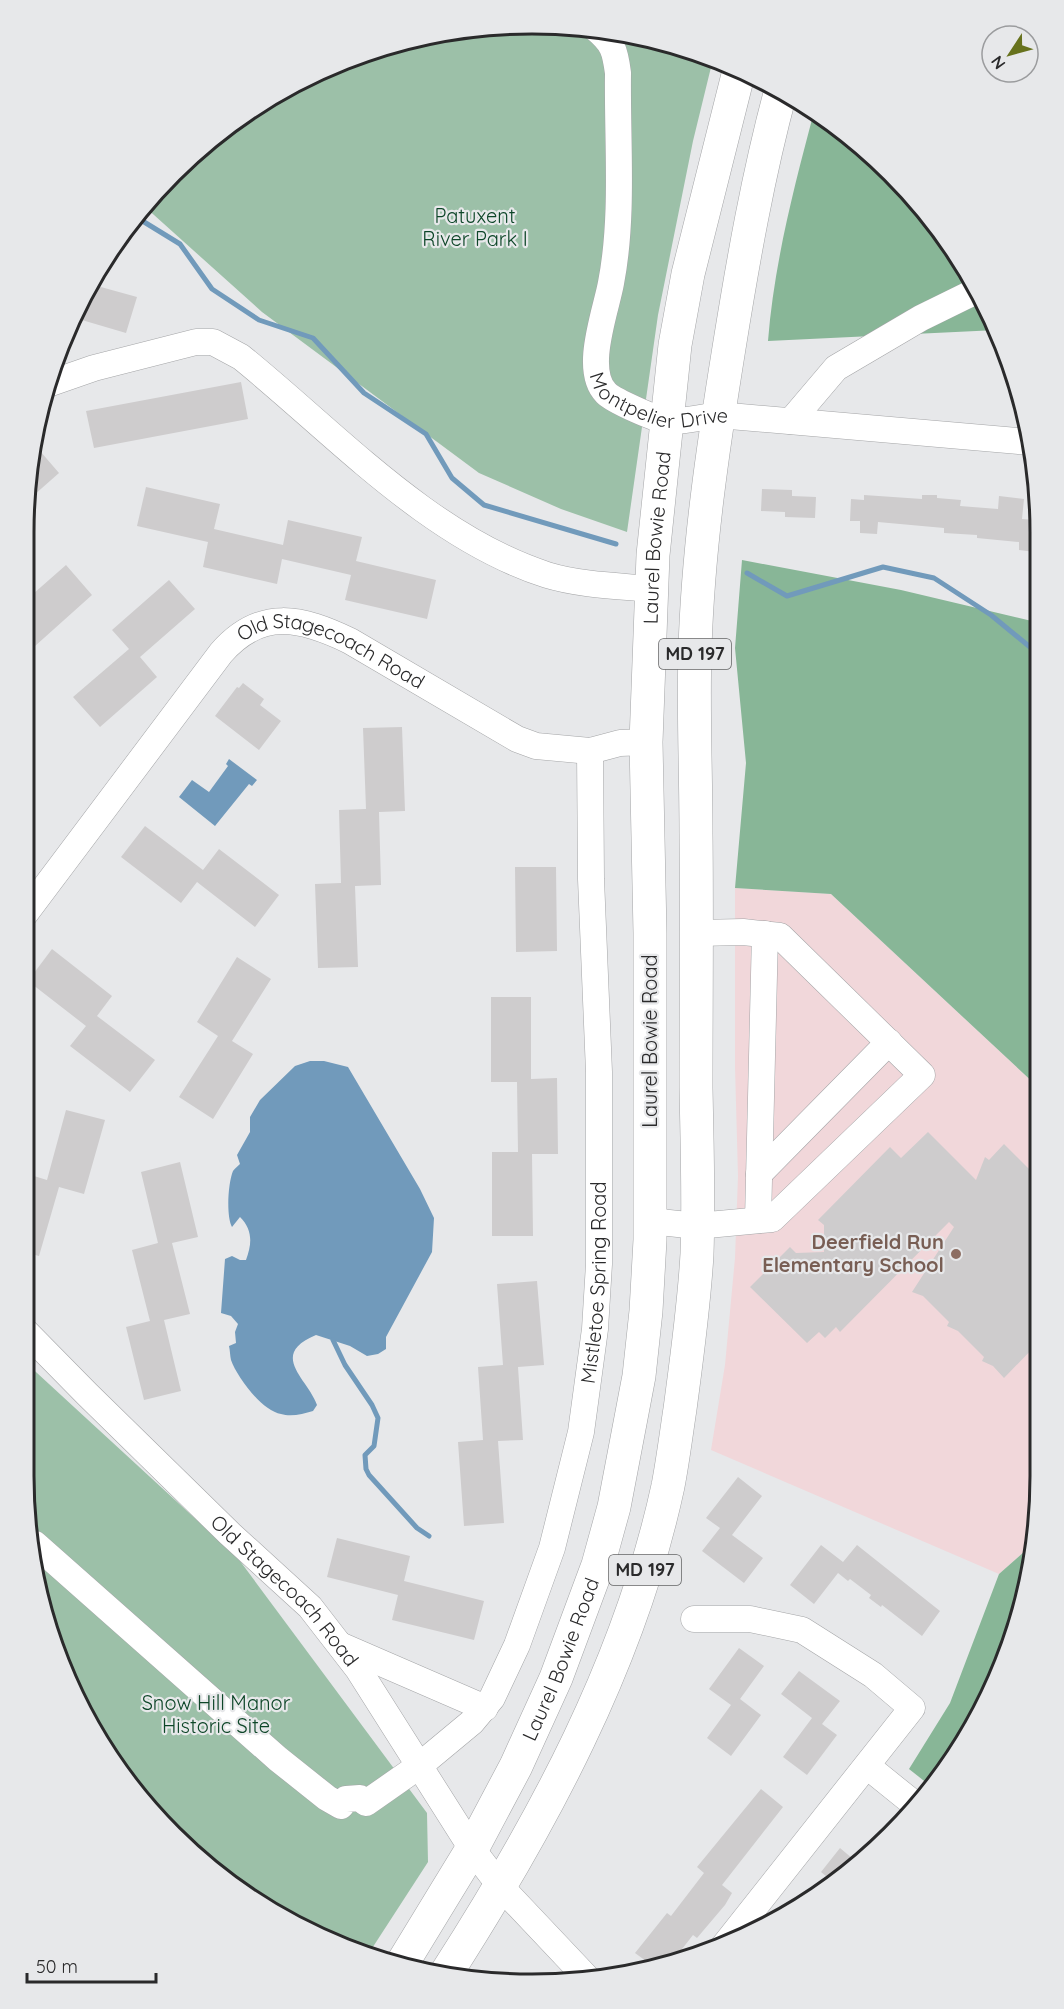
<svg xmlns="http://www.w3.org/2000/svg" width="1064" height="2009" viewBox="0 0 1064 2009" font-family="Quicksand,sans-serif">
	<style>
		.education { fill: #f1d7da }
		.green { fill: #9cc0a8 }
		.forest { fill: #88b697 }
		.water { fill: #719abb }
		.lines { fill: none; stroke-linecap: round; stroke-linejoin: round }
		.stream { stroke: #719abb; stroke-width: 5 }
		.building { fill: #cecccd }
		.minor-casing { stroke: #a4a5a7; stroke-width: 27 }
		.major-casing { stroke: #a4a5a7; stroke-width: 34 }
		.minor { stroke: #fff; stroke-width: 26 }
		.major { stroke: #fff; stroke-width: 33 }
		.education-dot { fill: #8d6e63; stroke: #e7e8ea; stroke-width: 2 }
		.labels { text-anchor: middle; stroke-width: 4.5; stroke-linejoin: round; paint-order: stroke }
		.shield { fill: #e7e8ea; stroke: #636364; stroke-width: 1.5 }
		.shield-label { font-size: 18px; font-weight: bold; fill: #2a2a2b }
		.park-label { font-size: 20px; fill: #0d4628; stroke: #e7e8ea }
		.street-label { font-size: 20px; fill: #2a2a2b; stroke: #e7e8ea }
		.education-label { font-size: 20px; font-weight: bold; fill: #785e54; stroke: #e7e8ea; text-anchor: end }
		.rim { fill: none; stroke: #2a2a2b; stroke-width: 3 }
	</style>
	<rect width="100%" height="100%" fill="#e7e8ea"/>
	<!-- education -->
	<path class="education" d="M735 888 831 894 1038 1087 1039 1510 1033 1544 999 1574 711 1450 725 1365 735 1258 738 1176 735 1067Z"/>
	<!-- green -->
	<path class="green" d="M498 25 598 28 695 51 713 59 693 141 658 315 627 532 561 509 479 473 262 312 144 206 150 197 222 129 307 77 400 41Z
		M24 1361 237 1557 427 1813 428 1862 369 1953 250 1900 129 1787 51 1641 24 1477Z"/>
	<!-- forest -->
	<path class="forest" d="M814 112 867 150 954 249 997 330 768 341C774 264 794 187 814 112Z
		M742 560 901 590 1036 622 1038 1087 831 894 735 888 746 763 735 648Z
		M1033 1544 1023 1609 972 1731 928 1784 909 1769 950 1703 999 1574Z"/>
	<!-- water -->
	<path class="water" d="M229 759 257 780 252 786 249 784 215 826 179 797 192 780 209 792 228 766 226 764Z
		M310 1061H324L348 1067 420 1189 434 1218 432 1252 386 1337V1349L378 1354 367 1356 350 1346 316 1335C268 1355 308 1379 317 1405L313 1411C303 1414 291 1417 281 1414 262 1411 237 1377 231 1360 230 1356 230 1350 229 1346L236 1343 235 1332 238 1324 231 1316 221 1313 225 1259 232 1256 240 1260H246C252 1244 253 1230 240 1217L232 1227C226 1216 228 1183 233 1171 235 1168 238 1166 240 1164L237 1155 250 1132V1117L260 1100 295 1066Z"/>
	<g class="lines">
		<!-- stream -->
		<path class="stream" d="M136 217 180 244 212 289 259 320 313 338 364 393 426 434 452 478 484 505 616 544
			M747 573 787 596 883 567 934 578 991 615 1036 652
			M333 1340 345 1365 372 1405 378 1418 374 1446 365 1455 366 1469 369 1475 417 1528 429 1536"/>
	</g>
	<!-- building -->
	<path class="building" d="M90 284 137 297 126 333 75 318Z
		M241 382 248 419 94 448 86 411Z
		M34 444 59 473 25 503V499Z
		M146 487 220 504 214 529 283 545 288 520 362 537 356 561 436 580 427 619 345 600 351 575 282 559 277 584 203 567 208 542 137 526Z
		M762 489 792 490V496L816 497 815 518 785 517V512L761 511Z
		M864 495 922 499V495H937V498L961 500 960 506 998 509 999 496 1024 499 1022 519 1036 520 1035 552 1019 550V542L977 538V535L944 533V528L878 522 877 534 860 533V521H850L851 499 864 500Z
		M66 565 92 595 25 655V601Z
		M169 580 195 609 140 657 157 677 100 727 73 697 129 649 112 630Z
		M243 683 264 699 260 705 281 721 259 750 215 716 237 687 239 688Z
		M402 727 405 811 379 812 381 885 355 886 358 967 318 968 315 884 341 883 339 810 366 809 363 728Z
		M145 826 203 870 219 849 279 895 255 927 197 882 181 903 121 857Z
		M515 867H556L557 951 516 952Z
		M52 949 112 996 97 1016 155 1060 130 1092 70 1046 86 1026 28 981Z
		M237 957 271 979 232 1041 253 1054 213 1119 179 1097 218 1036 197 1022Z
		M491 997H531V1079L557 1078 558 1154H532L533 1236H492V1152H518L517 1082H491Z
		M66 1110 105 1120 84 1194 59 1187 39 1256 24 1252V1173L47 1180Z
		M928 1132 976 1180 985 1157 989 1160 1004 1144 1038 1178V1343L1004 1378 993 1366 982 1361 984 1357 958 1331 947 1326 949 1322 923 1296 912 1292 954 1227 949 1222 840 1332 836 1327 825 1338 819 1332 807 1343 750 1287 790 1247 796 1253 824 1252V1225L818 1220 890 1147 901 1158Z
		M180 1162 198 1237 172 1243 190 1314 164 1320 181 1391 144 1400 126 1327 150 1321 132 1250 158 1243 141 1172Z
		M537 1281 544 1365 518 1367 523 1440 498 1441 504 1523 464 1526 458 1442 483 1440 478 1367 503 1365 497 1284Z
		M738 1477 762 1496 732 1535 763 1558 744 1583 702 1551 720 1528 706 1518Z
		M337 1538 410 1556 404 1581 484 1601 474 1640 392 1620 398 1595 327 1577Z
		M821 1545 843 1562 857 1545 940 1611 922 1636 882 1605 881 1607 869 1598 871 1595 850 1579 848 1581 838 1573 814 1604 790 1585Z
		M739 1648 764 1666 740 1699 761 1715 731 1756 707 1738 731 1705 709 1689Z
		M799 1671 840 1701 822 1724 837 1735 807 1775 783 1757 812 1718 781 1694Z
		M761 1789 783 1807 722 1885 732 1893 725 1905 697 1938 693 1935 675 1958 650 1964 635 1953 667 1913 671 1916 704 1873 697 1867Z
		M840 1848 859 1864 832 1881 821 1872Z"/>
	<g class="lines">
		<defs>
			<g id="minor">
				<path id="s1" d="M595 28C613 43 615 50 618 73 617 141 624 216 611 283 606 311 583 370 606 393 614 401 657 420 668 421 682 422 704 417 718 415L1029 442"/>
				<path d="M48 384 94 368 196 342H213L241 357C335 433 429 537 547 575 580 585 617 586 651 589"/>
				<path d="M791 421 836 368 921 318 976 291"/>
				<path id="s2" d="M25 914 221 653C261 607 302 618 350 641L517 739 536 746 590 751 620 743 646 742"/>
				<path d="M759 1174 889 1042"/>
				<path d="M758 1220 765 934"/>
				<path d="M650 1221 697 1226 772 1219 922 1075 780 936 743 932 697 933"/>
				<path id="s3" d="M24 1330 87 1394 230 1534 310 1607 358 1669 472 1849 501 1887 588 1979"/>
				<path id="s4" d="M35 1544 278 1759 327 1798 341 1806 346 1799 360 1798 366 1803 419 1766 472 1722 492 1698 517 1645 552 1548 581 1432 595 1329 599 1264V1072L591 879 590 751"/>
				<path d="M694 1619H750L802 1630 873 1675 912 1708 723 1947"/>
				<path d="M342 1646 485 1708"/>
				<path d="M867 1766 913 1803"/>
			</g>
			<g id="major">
				<path id="s5" d="M400 1967 472 1849 516 1766 556 1678 598 1565 614 1507 639 1376 646 1311 650 1240V933L646 742 653 555 675 345 688 274 739 71"/>
				<path d="M447 1972C543 1822 630 1662 668 1486 673 1460 676 1435 680 1409 687 1356 694 1307 697 1254 699 1198 697 1143 696 1088 696 1003 697 919 696 834 696 772 693 710 695 649 698 548 713 447 729 348 743 261 758 175 781 90"/>
			</g>
		</defs>
		<!-- minor casing -->
		<use href="#minor" class="minor-casing"/>
		<!-- major casing -->
		<use href="#major" class="major-casing"/>
		<!-- minor -->
		<use href="#minor" class="minor"/>
		<!-- major -->
		<use href="#major" class="major"/>
	</g>
	<!-- markers -->
	<circle class="education-dot" cx="956" cy="1254" r="6"/>
	<g class="labels">
		<!-- shield labels -->
		<g class="shield">
			<rect x="659" y="639" width="72" height="30" rx="4.5"/>
			<rect x="609" y="1555" width="72" height="30" rx="4.5"/>
		</g>
		<g class="shield-label">
			<text x="695" y="660">MD 197</text>
			<text x="645" y="1576">MD 197</text>
		</g>
		<!-- park labels -->
		<g class="park-label">
			<text x="475" y="223">Patuxent<tspan x="475" dy="23">River Park I</tspan></text>
			<text x="216" y="1710">Snow Hill Manor<tspan x="216" dy="23">Historic Site</tspan></text>
		</g>
		<!-- street labels -->
		<g class="street-label">
			<text dy="7" stroke="none"><textPath href="#s1" startOffset="430">Montpelier Drive</textPath></text>
			<text dy="7" stroke="none"><textPath href="#s5" startOffset="1482">Laurel Bowie Road</textPath></text>
			<text dy="7" stroke="none"><textPath href="#s2" startOffset="452">Old Stagecoach Road</textPath></text>
			<text transform="translate(650 1041) rotate(-90)" y="7">Laurel Bowie Road</text>
			<text dy="7" stroke="none"><textPath href="#s4" startOffset="1030">Mistletoe Spring Road</textPath></text>
			<text dy="7" stroke="none"><textPath href="#s3" startOffset="369">Old Stagecoach Road</textPath></text>
			<text dy="7" stroke="none"><textPath href="#s5" startOffset="348">Laurel Bowie Road</textPath></text>
		</g>
		<!-- education labels -->
		<g class="education-label">
			<text x="944" y="1249">Deerfield Run<tspan x="944" dy="23">Elementary School</tspan></text>
		</g>
	</g>
	<!-- crop -->
	<path d="M0 0H1064V2009H0ZM532 34H532A498 498 0 0 1 1030 532V1476A498 498 0 0 1 532 1974H532A498 498 0 0 1 34 1476V532A498 498 0 0 1 532 34Z" fill="#e7e8ea" fill-rule="evenodd"/>
	<path class="rim" d="M532 34H532A498 498 0 0 1 1030 532V1476A498 498 0 0 1 532 1974H532A498 498 0 0 1 34 1476V532A498 498 0 0 1 532 34Z"/>
	<!-- north arrow -->
	<g transform="translate(1010 54) rotate(234)"><circle r="28" fill="#e7e8ea" stroke="#9b9c9e" stroke-width="1.5"/>
	<path d="M0-4.5L10 22L0 15L-10 22Z" fill="#67721d"/>
	<text y="-9" font-size="16" font-weight="bold" text-anchor="middle" fill="#2a2a2b">N</text>
	</g>
	<!-- scale -->
	<path d="M27 1973v9h129v-9" fill="none" stroke="#2a2a2b" stroke-width="3"/>
	<text x="36" y="1973" font-size="18" fill="#2a2a2b" stroke="#e7e8ea" stroke-width="4.5" paint-order="stroke">50 m</text>
</svg>
